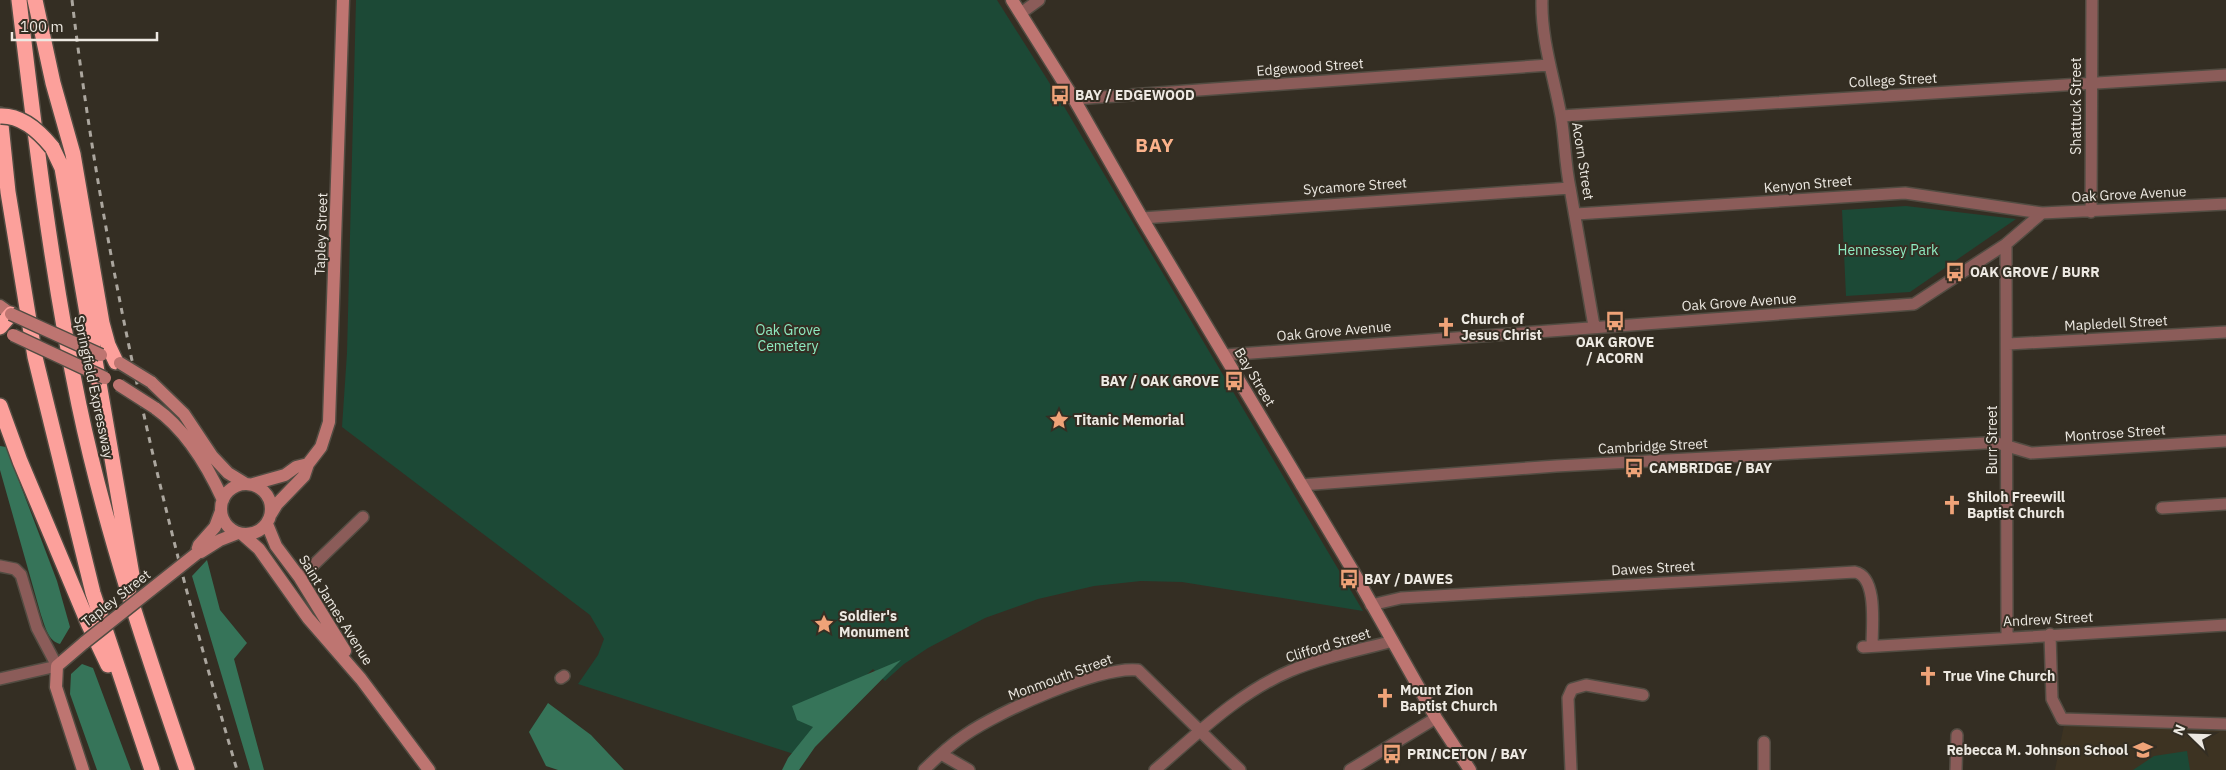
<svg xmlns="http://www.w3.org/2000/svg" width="2226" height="770" viewBox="0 0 2226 770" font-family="'IBM Plex Sans',sans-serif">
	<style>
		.built { fill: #3d3322 }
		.green { fill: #1c4936 }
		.forest { fill: #367459 }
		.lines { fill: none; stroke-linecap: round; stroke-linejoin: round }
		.street-casing { stroke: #524c42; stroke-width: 14 }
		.secondary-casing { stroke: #524c42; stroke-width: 15 }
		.highway-casing { stroke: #524c42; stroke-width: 18 }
		.street { stroke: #8b5c59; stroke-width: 11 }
		.secondary { stroke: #be7571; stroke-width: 12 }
		.highway { stroke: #fca09b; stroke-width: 15 }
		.rail { stroke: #aba69e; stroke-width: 3; stroke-dasharray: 6 6; stroke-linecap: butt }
		.secondary-bridge-casing { stroke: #524c42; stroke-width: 15; stroke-linecap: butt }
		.highway-bridge-casing { stroke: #524c42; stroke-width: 18; stroke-linecap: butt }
		.secondary-bridge { stroke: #be7571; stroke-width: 12 }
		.highway-bridge { stroke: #fca09b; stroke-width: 15 }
		.labels { text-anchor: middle; stroke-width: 4; stroke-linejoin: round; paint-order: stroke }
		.street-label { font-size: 14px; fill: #ede9e2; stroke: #342e23 }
		.poi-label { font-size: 14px; font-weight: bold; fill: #ede9e2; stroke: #342e23; text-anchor: start }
		.park-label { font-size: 14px; fill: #8eebc1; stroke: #342e23 }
		.district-label { font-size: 19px; font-weight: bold; letter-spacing: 1px; fill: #fbb28b; stroke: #342e23 }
	</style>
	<rect width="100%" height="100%" fill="#342e23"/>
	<!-- built -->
	<path class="built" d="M2064 725 2226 731V770H2055Z"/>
	<!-- green -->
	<path class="green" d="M356 0H997L1059 98 1363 611 1182 582 1141 581 1094 586 1038 599 985 618 928 648 904 664 885 681 873 669 859 682 797 755 578 684 598 655 604 639 590 615 342 427 347 353Z
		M1906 206 2016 219 1910 292 1846 296 1842 210Z
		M2187 751 2190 770H2133L2154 756Z"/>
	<!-- forest -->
	<path class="forest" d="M0 446 6 447 57 581 70 627 60 644C48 641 45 626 41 615L0 470Z
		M207 560 220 610 247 643 234 659 264 770H250L192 576Z
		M901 660 815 747 799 770H782L788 758 813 727 797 720 792 706Z
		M82 664 93 668 131 770H97L70 694 71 674Z
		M548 703 591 735 624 770H558L546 766 529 732Z"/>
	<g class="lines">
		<defs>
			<path id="street" d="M1542 0C1541 40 1554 77 1561 116 1565 140 1565 164 1570 188 1578 234 1586 280 1594 326
				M1021 13 1039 0
				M1074 99 1549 65
				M1561 116 2226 75
				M2091 212 2092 0
				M1576 214 1905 193 2042 213
				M1142 218 1570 188
				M2006 244 2007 636
				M2008 344 2226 332
				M1225 355 1914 304 2006 244 2042 213 2226 204
				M1301 485 1556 466 1985 443H1997L2031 453 2226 441
				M2162 508 2226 504
				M0 566 15 569 21 575 37 628 57 666 0 679
				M300 578 363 517
				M1371 605 1401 598 1855 572C1878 577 1872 627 1872 646
				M2050 634 2052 699 2062 719 2226 724
				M1863 647 2226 625
				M561 678 564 676
				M1764 742V770
				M941 754 969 770
				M924 770C936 758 950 745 965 735 998 712 1099 666 1138 670L1240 770
				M1155 770C1197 734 1238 693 1290 671 1323 657 1359 650 1393 641
				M1350 770 1436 718
				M1571 770 1568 698 1572 689 1586 685 1643 695
				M1956 770 1957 735"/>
			<path id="secondary" d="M1012 0 1074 99 1142 218 1353 571 1436 718 1470 770
				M0 306 11 314
				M151 382 184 414 212 456 228 473 246 484
				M155 408C185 429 208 467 223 500
				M221 509a25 25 0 1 1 50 0a25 25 0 1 1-50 0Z
				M253 484 285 475 296 467 308 464
				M271 514 277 504 304 476 308 464 321 447 329 422 343 0
				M267 524 276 546 300 578 345 651
				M242 534 259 549 308 618 361 679 429 770
				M201 552 220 540 238 533
				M196 554 199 545 215 527 221 511
				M83 770 56 687 57 666 85 642"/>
			<path id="highway" d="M19 0C35 135 51 271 79 405 105 529 146 650 187 770
				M35 0 53 83 73 154 102 323 108 345 116 362
				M0 115 8 192 35 357 93 593 152 770
				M52 147 62 168 132 575
				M0 327 11 314
				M0 406 20 461 89 625 108 665"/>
		</defs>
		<!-- street casing -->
		<use href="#street" class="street-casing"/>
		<!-- secondary casing -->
		<use href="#secondary" class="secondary-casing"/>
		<!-- highway casing -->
		<use href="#highway" class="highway-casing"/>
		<!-- street -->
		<use href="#street" class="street"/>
		<!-- secondary -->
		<use href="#secondary" class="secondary"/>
		<!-- highway -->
		<use href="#highway" class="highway"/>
		<!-- rail -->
		<path class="rail" d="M72 0C103 261 162 518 237 770"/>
		<defs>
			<path id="secondary-bridge" d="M11 314 101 355
				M13 335 105 378
				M120 363 151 382
				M119 385 155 408
				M85 642 196 554"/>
			<path id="highway-bridge" d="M0 116C22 115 39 131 52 147"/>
		</defs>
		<!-- secondary-bridge casing -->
		<use href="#secondary-bridge" class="secondary-bridge-casing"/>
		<!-- highway-bridge casing -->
		<use href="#highway-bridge" class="highway-bridge-casing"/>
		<!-- secondary-bridge -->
		<use href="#secondary-bridge" class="secondary-bridge"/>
		<!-- highway-bridge -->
		<use href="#highway-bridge" class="highway-bridge"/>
	</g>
	<!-- icons -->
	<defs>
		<symbol id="bus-bare" viewBox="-9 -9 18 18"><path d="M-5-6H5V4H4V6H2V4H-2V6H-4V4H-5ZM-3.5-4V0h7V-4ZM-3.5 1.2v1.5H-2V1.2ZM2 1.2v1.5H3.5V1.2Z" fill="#efa378" stroke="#342e23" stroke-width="2.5" paint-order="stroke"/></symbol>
		<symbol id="church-bare" viewBox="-9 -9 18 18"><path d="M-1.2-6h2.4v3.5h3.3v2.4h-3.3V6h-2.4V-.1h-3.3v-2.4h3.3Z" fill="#efa378" stroke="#342e23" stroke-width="2.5" paint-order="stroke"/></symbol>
		<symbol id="sight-bare" viewBox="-9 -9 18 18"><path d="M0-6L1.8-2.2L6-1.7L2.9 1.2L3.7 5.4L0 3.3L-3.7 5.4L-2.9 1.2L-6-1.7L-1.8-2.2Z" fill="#efa378" stroke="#342e23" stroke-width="2.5" paint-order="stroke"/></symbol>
		<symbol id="school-bare" viewBox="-9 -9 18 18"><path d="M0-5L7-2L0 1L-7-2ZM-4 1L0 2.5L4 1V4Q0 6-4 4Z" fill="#efa378" stroke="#342e23" stroke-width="2.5" paint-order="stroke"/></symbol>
	</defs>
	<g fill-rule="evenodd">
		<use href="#bus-bare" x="1046" y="81" width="28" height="28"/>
		<use href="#bus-bare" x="1941" y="258" width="28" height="28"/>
		<use href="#bus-bare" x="1601" y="307" width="28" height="28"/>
		<use href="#church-bare" x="1432" y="313" width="28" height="28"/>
		<use href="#bus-bare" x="1220" y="367" width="28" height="28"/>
		<use href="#sight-bare" x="1045" y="406" width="28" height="28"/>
		<use href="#bus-bare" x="1620" y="454" width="28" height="28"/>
		<use href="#church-bare" x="1938" y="491" width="28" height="28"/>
		<use href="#bus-bare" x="1335" y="565" width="28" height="28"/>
		<use href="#sight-bare" x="810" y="610" width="28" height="28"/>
		<use href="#church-bare" x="1914" y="662" width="28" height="28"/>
		<use href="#church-bare" x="1371" y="684" width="28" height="28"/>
		<use href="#school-bare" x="2129" y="736" width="28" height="28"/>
		<use href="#bus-bare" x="1378" y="740" width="28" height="28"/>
	</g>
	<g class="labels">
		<!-- street labels -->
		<g class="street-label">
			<text transform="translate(1310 67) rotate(-4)" y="5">Edgewood Street</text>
			<text transform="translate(1893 80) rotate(-3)" y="5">College Street</text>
			<text transform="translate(2076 106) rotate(-90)" y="5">Shattuck Street</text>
			<text transform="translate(1583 161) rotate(81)" y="5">Acorn Street</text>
			<text transform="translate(1808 184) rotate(-5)" y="5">Kenyon Street</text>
			<text transform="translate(1355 186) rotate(-4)" y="5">Sycamore Street</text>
			<text transform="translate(2129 194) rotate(-3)" y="5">Oak Grove Avenue</text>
			<text transform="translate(321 234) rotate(-88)" y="5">Tapley Street</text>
			<text transform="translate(1739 302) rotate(-4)" y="5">Oak Grove Avenue</text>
			<text transform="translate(2116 323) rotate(-3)" y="5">Mapledell Street</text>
			<text transform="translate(1334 331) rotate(-5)" y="5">Oak Grove Avenue</text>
			<text transform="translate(1255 377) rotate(59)" y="5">Bay Street</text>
			<text transform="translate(94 387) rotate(78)" y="5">Springfield Expressway</text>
			<text transform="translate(2115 433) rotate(-4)" y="5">Montrose Street</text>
			<text transform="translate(1992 440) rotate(-90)" y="5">Burr Street</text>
			<text transform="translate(1653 446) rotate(-3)" y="5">Cambridge Street</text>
			<text transform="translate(1653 568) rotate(-3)" y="5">Dawes Street</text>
			<text transform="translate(116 598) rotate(-38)" y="5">Tapley Street</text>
			<text transform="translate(336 610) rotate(58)" y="5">Saint James Avenue</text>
			<text transform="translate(2048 619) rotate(-3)" y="5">Andrew Street</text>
			<text transform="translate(1328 645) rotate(-17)" y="5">Clifford Street</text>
			<text transform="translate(1060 677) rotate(-20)" y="5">Monmouth Street</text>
		</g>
		<!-- poi labels -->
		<g class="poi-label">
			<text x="1075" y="100">BAY / EDGEWOOD</text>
			<text x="1970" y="277">OAK GROVE / BURR</text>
			<text x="1461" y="324">Church of<tspan x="1461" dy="16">Jesus Christ</tspan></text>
			<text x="1615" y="347" text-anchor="middle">OAK GROVE<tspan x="1615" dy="16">/ ACORN</tspan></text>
			<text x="1219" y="386" text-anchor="end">BAY / OAK GROVE</text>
			<text x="1074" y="425">Titanic Memorial</text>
			<text x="1649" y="473">CAMBRIDGE / BAY</text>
			<text x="1967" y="502">Shiloh Freewill<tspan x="1967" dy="16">Baptist Church</tspan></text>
			<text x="1364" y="584">BAY / DAWES</text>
			<text x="839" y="621">Soldier's<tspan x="839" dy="16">Monument</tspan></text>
			<text x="1943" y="681">True Vine Church</text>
			<text x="1400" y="695">Mount Zion<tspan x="1400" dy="16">Baptist Church</tspan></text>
			<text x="2128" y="755" text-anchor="end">Rebecca M. Johnson School</text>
			<text x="1407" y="759">PRINCETON / BAY</text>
		</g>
		<!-- park labels -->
		<g class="park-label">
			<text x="1888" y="255">Hennessey Park</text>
			<text x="788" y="335">Oak Grove<tspan x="788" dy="16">Cemetery</tspan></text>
		</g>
		<!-- district labels -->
		<g class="district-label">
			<text x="1155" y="152">BAY</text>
		</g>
	</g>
	<!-- north arrow -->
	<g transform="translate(2191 735) rotate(293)" stroke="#342e23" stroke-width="4" paint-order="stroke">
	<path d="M0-4L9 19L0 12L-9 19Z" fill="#ede9e2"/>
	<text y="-8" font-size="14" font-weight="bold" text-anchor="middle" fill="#ede9e2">N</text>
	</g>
	<!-- scale -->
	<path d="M12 32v8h145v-8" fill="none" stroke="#ede9e2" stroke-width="2.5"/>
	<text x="20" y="32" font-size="15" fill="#ede9e2" stroke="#342e23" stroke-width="4" paint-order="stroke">100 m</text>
</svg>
